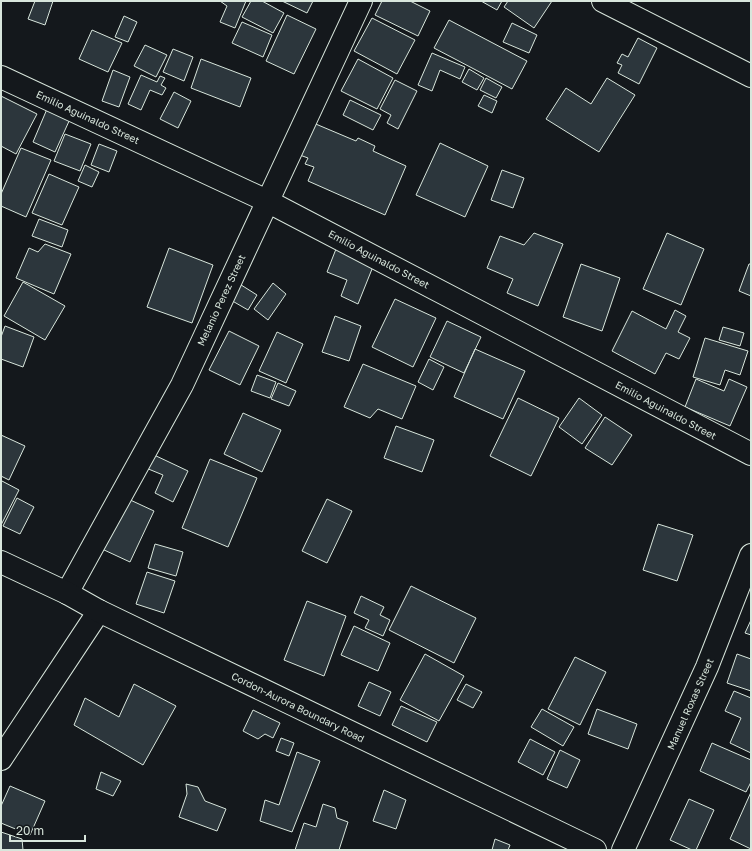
<svg xmlns="http://www.w3.org/2000/svg" width="752" height="851" viewBox="0 0 752 851" font-family="'Golos Text',sans-serif">
	<style>
		.building { fill: #2c363c; stroke: #d8e6dc }
		.lines { fill: none; stroke-linecap: round; stroke-linejoin: round }
		.minor-casing { stroke: #d8e6dc; stroke-width: 24 }
		.major-casing { stroke: #d8e6dc; stroke-width: 24 }
		.minor { stroke: #14181c; stroke-width: 22 }
		.major { stroke: #14181c; stroke-width: 22 }
		.labels { text-anchor: middle; stroke-width: 3; stroke-linejoin: round; paint-order: stroke }
		.street-label { font-size: 10px; fill: #d8e6dc; stroke: #14181c }
	</style>
	<rect width="100%" height="100%" fill="#14181c"/>
	<!-- building -->
	<path class="building" d="M35 1H53L45 25 28 19Z
		M220 1H246L235 28 220 22 227 6Z
		M251 1H262L284 13 273 33 242 17Z
		M282 1H313L307 13Z
		M382 1H410L430 11 418 36 375 15Z
		M481 1H502L497 10Z
		M508 1H552L534 28 504 7Z
		M287 15 316 29 294 74 266 61Z
		M124 16 137 22 128 42 115 37Z
		M372 18 415 40 397 74 354 51Z
		M449 20 527 61 512 89 434 48Z
		M242 22 272 35 263 57 232 43Z
		M512 23 537 35 529 53 503 42Z
		M92 30 122 43 108 72 79 59Z
		M638 38 657 48 639 84 618 73 622 65 617 63 622 54 628 57Z
		M145 45 167 55 156 77 134 66Z
		M173 49 193 57 184 81 163 72Z
		M432 53 465 67 460 79 440 70 432 91 418 85Z
		M201 59 251 78 240 107 191 88Z
		M358 59 393 78 377 109 341 91Z
		M469 69 484 78 477 90 462 82Z
		M113 70 130 77 119 107 102 101Z
		M141 75 157 82 160 76 165 78 161 85 166 88 162 95 150 90 141 110 128 104Z
		M486 78 502 87 496 98 480 90Z
		M607 78 635 95 599 152 546 119 566 88 591 104Z
		M395 80 417 91 398 129 387 123 391 115 380 109Z
		M174 92 191 101 178 128 160 119Z
		M484 95 497 101 492 113 478 106Z
		M1 96 37 114 16 154 1 146Z
		M350 100 381 115 373 130 343 115Z
		M47 109 70 119 55 152 33 142Z
		M311 122 356 141 358 138 375 146 373 151 406 166 385 215 308 181 314 167 305 164 308 158 297 154Z
		M65 134 91 144 80 171 54 161Z
		M440 143 488 166 465 217 416 195Z
		M99 144 117 151 109 172 91 165Z
		M21 148 51 160 26 217 1 206V194Z
		M85 165 99 172 92 187 78 181Z
		M502 170 524 178 513 208 491 200Z
		M49 174 79 187 62 225 32 213Z
		M39 219 68 230 62 247 32 236Z
		M534 233 563 244 538 306 507 293 513 279 487 268 500 236 524 245Z
		M667 233 704 249 681 305 643 289Z
		M45 244 71 254 54 294 16 278 29 248 38 252Z
		M169 248 213 265 192 323 147 307Z
		M336 249 374 264 358 304 341 296 347 280 327 272Z
		M581 264 620 278 602 331 563 317Z
		M749 264H751V296L739 291Z
		M23 282 65 306 45 340 4 316Z
		M238 283 257 295 248 310 229 299Z
		M273 283 286 294 268 320 254 309Z
		M395 299 436 318 413 367 372 347Z
		M675 310 686 316 678 332 690 338 679 359 666 353 655 374 612 351 632 311 666 329Z
		M335 316 361 326 349 361 322 352Z
		M447 321 481 337 464 373 430 357Z
		M5 326 34 337 23 367 1 359V337Z
		M723 327 744 333 740 346 719 340Z
		M229 331 259 346 240 385 209 370Z
		M277 332 303 344 286 383 259 371Z
		M705 338 748 351 740 375 725 370 720 385 693 377Z
		M475 349 525 371 503 419 454 397Z
		M429 359 444 367 433 390 418 382Z
		M363 364 416 386 402 419 378 409 370 418 344 407Z
		M257 375 276 382 270 398 251 391Z
		M696 379 724 391 729 379 747 387 730 426 685 407Z
		M278 383 296 391 289 406 271 399Z
		M518 398 559 418 531 476 490 456Z
		M579 398 602 415 582 444 559 427Z
		M243 413 281 430 262 472 224 454Z
		M605 417 632 435 612 465 585 448Z
		M396 426 434 440 422 472 384 458Z
		M1 435 25 446 9 480 1 476Z
		M152 454 188 471 173 502 155 493 163 475 146 468Z
		M210 459 257 478 228 547 182 528Z
		M2 481 19 490 1 525V483Z
		M17 498 34 507 20 534 3 526Z
		M126 498 154 511 130 562 102 549Z
		M327 499 352 511 327 563 302 551Z
		M658 524 693 535 677 581 643 570Z
		M155 544 183 552 176 576 148 568Z
		M147 572 175 581 164 613 136 604Z
		M411 586 476 618 454 663 389 630Z
		M361 596 384 607 380 615 390 620 383 636 365 628 369 620 354 613Z
		M307 601 346 616 324 676 284 660Z
		M751 620V635L745 633Z
		M354 626 390 643 378 671 341 655Z
		M425 654 464 676 439 721 400 700Z
		M737 654 751 659V691L727 683Z
		M575 657 606 672 580 725 548 709Z
		M369 682 391 692 380 716 358 706Z
		M134 684 176 706 143 765 74 725 85 698 119 717Z
		M466 684 482 692 473 708 457 700Z
		M734 691 751 698V753L730 743 741 718 725 711Z
		M401 706 437 722 427 742 392 725Z
		M542 709 574 727 563 746 531 727Z
		M597 709 637 724 628 749 588 734Z
		M253 710 280 723 273 738 265 734 258 739 243 731Z
		M281 738 294 743 289 756 276 751Z
		M530 739 555 752 543 775 518 762Z
		M712 743 751 760V782L746 792 700 771Z
		M560 750 580 760 567 788 547 779Z
		M297 752 320 761 292 832 260 821 265 800 279 805Z
		M101 772 121 781 113 796 96 789Z
		M186 784 198 787 205 801 226 809 217 831 179 817 187 794Z
		M10 786 45 801 30 835 1 823V806Z
		M384 790 406 800 396 829 373 821Z
		M751 792V849L730 839Z
		M689 799 714 810 696 850H692L670 840Z
		M323 804 335 808 337 818 348 822 339 850H295L304 823 316 827Z
		M1 832 22 839 23 850H1Z
		M495 839 510 845 508 850H492Z"/>
	<g class="lines">
		<defs>
			<path id="minor" d="M603 1 751 76
				M1 77 267 201 751 454
				M67 593 182 385 361 1
				M1 759 99 611
				M623 850 707 667 751 555"/>
			<path id="major" d="M1 562 67 593 99 611 595 850"/>
		</defs>
		<!-- minor casing -->
		<use href="#minor" class="minor-casing"/>
		<!-- major casing -->
		<use href="#major" class="major-casing"/>
		<!-- minor -->
		<use href="#minor" class="minor"/>
		<!-- major -->
		<use href="#major" class="major"/>
	</g>
	<g class="labels">
		<!-- street labels -->
		<g class="street-label">
			<text transform="translate(88 117) rotate(25)" y="4">Emilio Aguinaldo Street</text>
			<text transform="translate(379 259) rotate(28)" y="4">Emilio Aguinaldo Street</text>
			<text transform="translate(221 300) rotate(-65)" y="4">Melanio Perez Street</text>
			<text transform="translate(666 410) rotate(28)" y="4">Emilio Aguinaldo Street</text>
			<text transform="translate(690 704) rotate(-66)" y="4">Manuel Roxas Street</text>
			<text transform="translate(298 707) rotate(26)" y="4">Cordon-Aurora Boundary Road</text>
		</g>
	</g>
	<!-- border -->
	<rect width="752" height="851" fill="none" stroke="#d8e6dc" stroke-width="4"/>
	<!-- scale -->
	<path d="M10 835v6h75v-6" fill="none" stroke="#d8e6dc" stroke-width="2"/>
	<text x="16" y="835" font-size="12" fill="#d8e6dc" stroke="#14181c" stroke-width="3" paint-order="stroke">20 m</text>
</svg>
